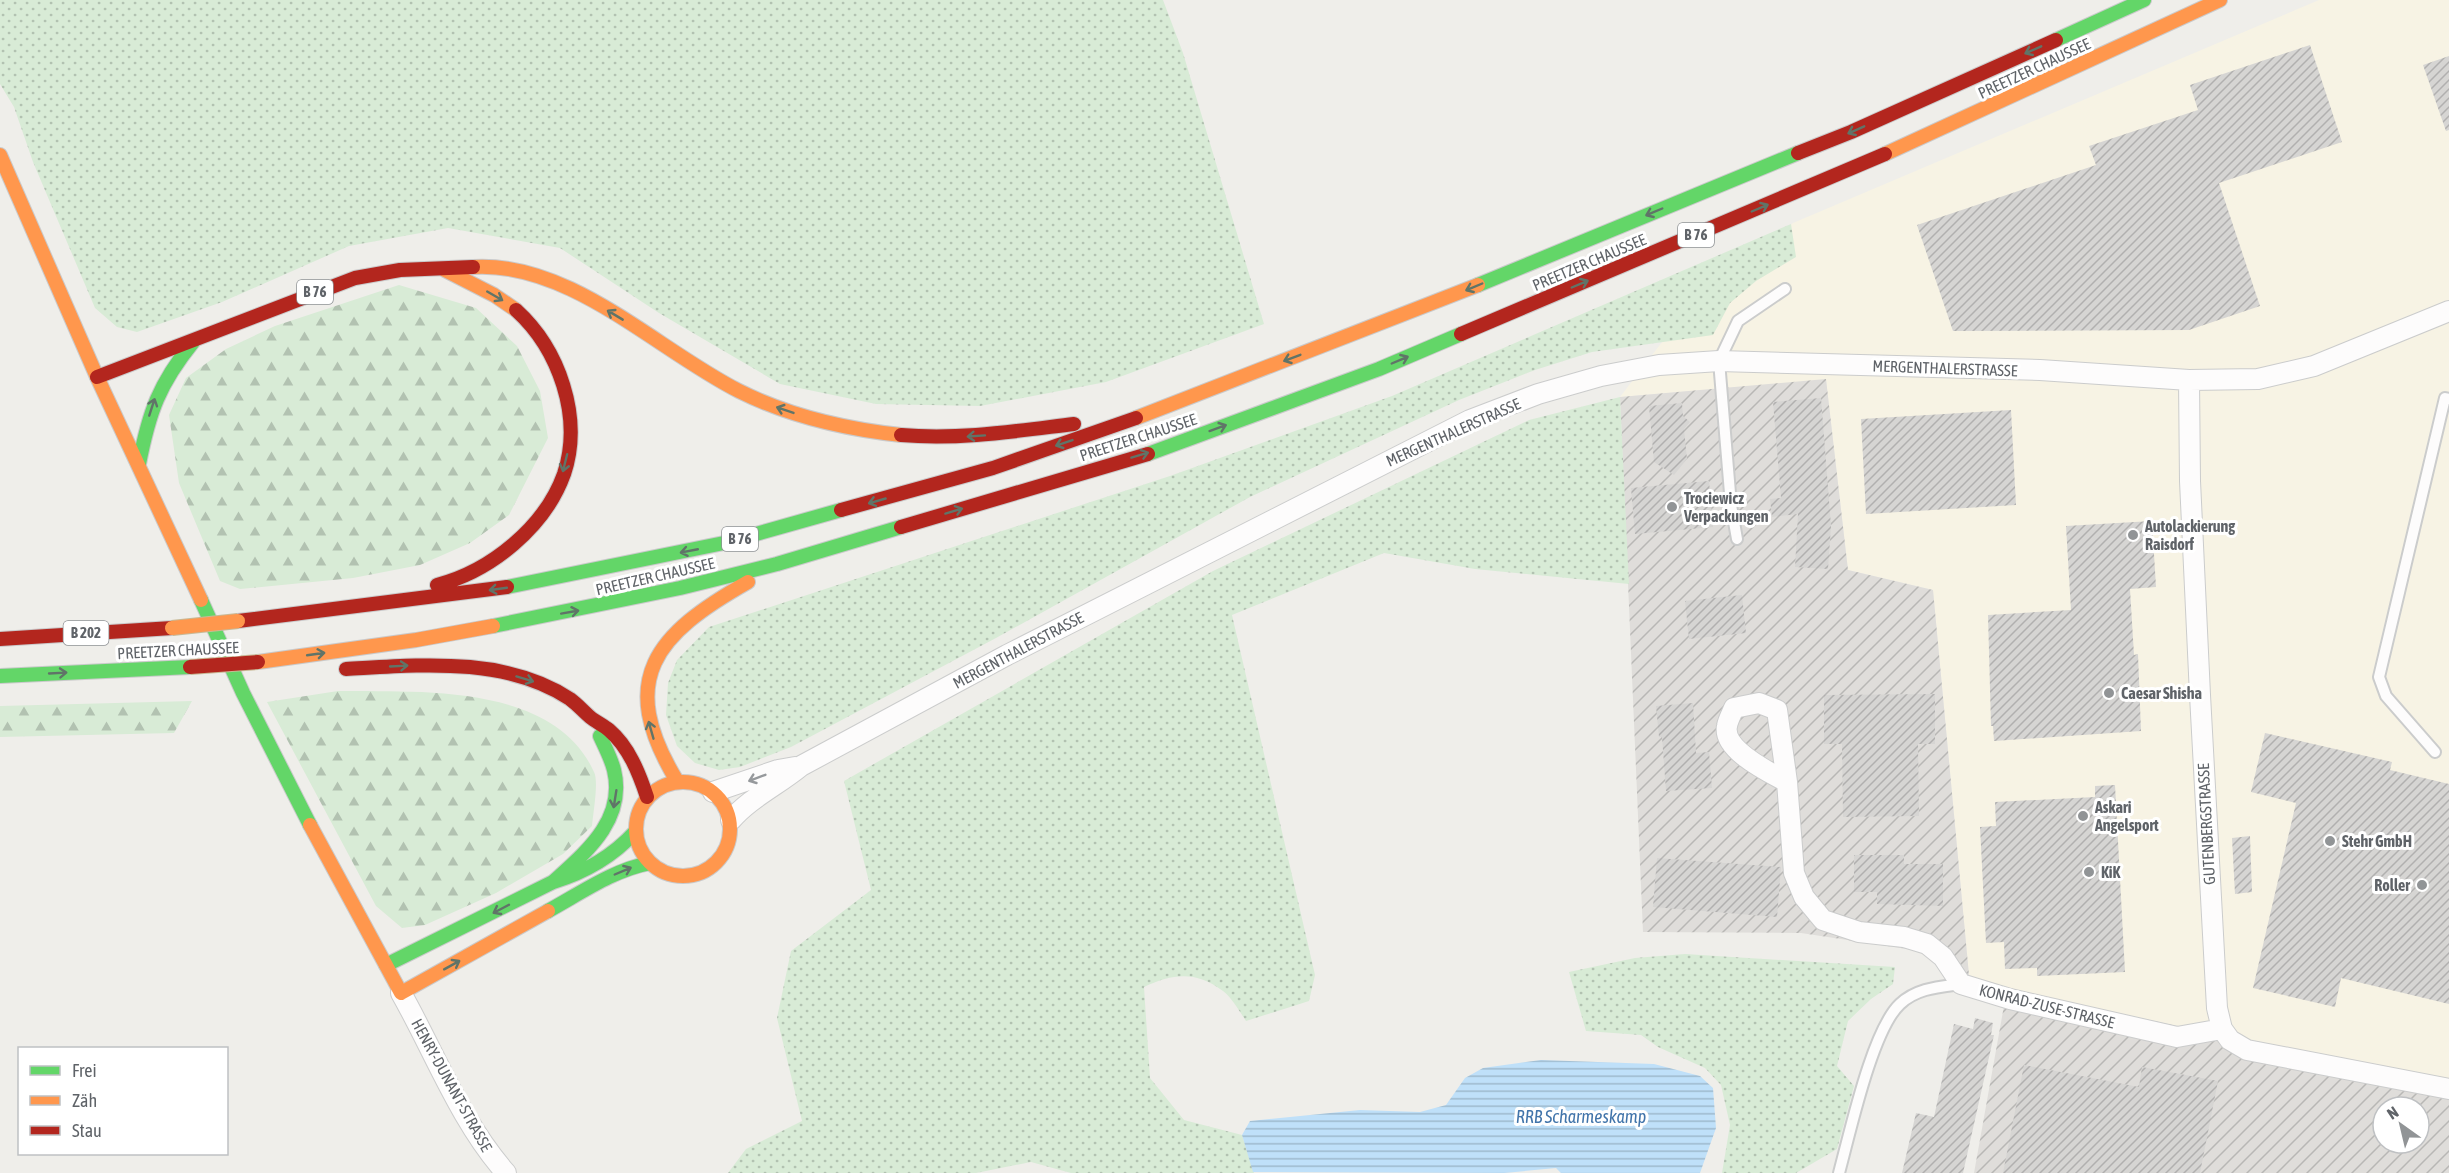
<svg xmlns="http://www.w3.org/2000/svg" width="2449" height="1173" viewBox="0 0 2449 1173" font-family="'Asap Condensed',sans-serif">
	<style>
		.commercial { fill: #f7f3e4 }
		.industrial { fill: url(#industrial-furrows); fill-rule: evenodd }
		.grass { fill: url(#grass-dots) }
		.forest { fill: url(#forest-firs) }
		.water { fill: url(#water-rules) }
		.building { fill: url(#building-hatch) }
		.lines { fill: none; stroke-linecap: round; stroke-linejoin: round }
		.lane-casing { stroke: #cbcccc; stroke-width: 14 }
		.street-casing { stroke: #cbcccc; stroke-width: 22 }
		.fast-casing { stroke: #cacacb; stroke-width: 16 }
		.slow-casing { stroke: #cacacb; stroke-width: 16 }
		.jam-casing { stroke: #cacacb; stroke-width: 16 }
		.lane { stroke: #fdfcfc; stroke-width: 10 }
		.street { stroke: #fdfcfc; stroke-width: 20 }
		.fast { stroke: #63d668; stroke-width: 14 }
		.slow { stroke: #ff974d; stroke-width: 14 }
		.jam { stroke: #b3261e; stroke-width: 14 }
		.slow-bridge-casing { stroke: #c8b996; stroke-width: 16; stroke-linecap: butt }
		.jam-bridge-casing { stroke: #c8b996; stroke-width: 16; stroke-linecap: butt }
		.slow-bridge { stroke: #ff974d; stroke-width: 14 }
		.jam-bridge { stroke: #b3261e; stroke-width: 14 }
		.oneway { stroke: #607468 }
		.oneway2 { stroke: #96999c }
		.poi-dot { fill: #919496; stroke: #fff; stroke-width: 2 }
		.labels { text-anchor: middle; stroke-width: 6; stroke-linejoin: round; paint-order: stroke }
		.shield { fill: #fff; stroke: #8f9295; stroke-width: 1.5 }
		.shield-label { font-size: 15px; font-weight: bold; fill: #5f6368 }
		.street-label { font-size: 16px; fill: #5f6368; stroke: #fff }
		.poi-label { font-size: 16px; font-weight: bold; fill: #5f6368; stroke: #fff; text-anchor: start }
		.water-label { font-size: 18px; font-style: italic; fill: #4174aa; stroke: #fff }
	</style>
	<defs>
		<pattern id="industrial-furrows" width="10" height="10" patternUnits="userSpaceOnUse" patternTransform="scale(1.5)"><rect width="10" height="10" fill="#dfddda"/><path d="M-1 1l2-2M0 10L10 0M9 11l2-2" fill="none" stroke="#b8b7b5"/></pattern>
		<pattern id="grass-dots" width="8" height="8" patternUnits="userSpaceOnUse" patternTransform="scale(1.5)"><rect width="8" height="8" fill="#d8ebd6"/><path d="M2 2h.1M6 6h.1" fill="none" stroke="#b2c2b1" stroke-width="1.8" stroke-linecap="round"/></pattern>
		<pattern id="forest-firs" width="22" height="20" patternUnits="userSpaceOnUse" patternTransform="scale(1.5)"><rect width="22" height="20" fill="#d8ebd6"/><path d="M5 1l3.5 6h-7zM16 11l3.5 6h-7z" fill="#b2c2b1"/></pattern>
		<pattern id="water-rules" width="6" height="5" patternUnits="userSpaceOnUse" patternTransform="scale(1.5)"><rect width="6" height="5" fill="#bfe0f9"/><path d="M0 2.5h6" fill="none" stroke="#9eb9cd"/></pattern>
		<pattern id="building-hatch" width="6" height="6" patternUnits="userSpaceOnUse" patternTransform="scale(1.5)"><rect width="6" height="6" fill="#d6d5d3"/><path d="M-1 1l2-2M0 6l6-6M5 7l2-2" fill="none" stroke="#b1b0af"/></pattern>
	</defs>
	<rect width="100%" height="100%" fill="#efeeea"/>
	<!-- commercial -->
	<path class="commercial" d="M2319 0H2449V1080L2246 1041 2007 989 1969 975 1933 590 1848 570 1826 380 1620 397 1695 299 1793 223Z"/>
	<!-- industrial -->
	<path class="industrial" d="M1826 379 1848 570 1933 590 1969 975 1914 950 1801 933 1643 932 1620 397Z
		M2007 989 2246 1041 2449 1080V1173H1974ZM2383 1107H2419V1143H2383Z"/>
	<!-- grass -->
	<path class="grass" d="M0 0H1163L1183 53 1264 324 1106 382 980 406 876 404 780 384 659 313 560 248 448 228 349 246 222 302 137 332 117 327 95 308 33 162 14 107 0 84Z
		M1791 224 1796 257 1756 281 1730 303 1713 335 1592 352 1535 370 1459 400 1250 497 996 638 791 747 740 767 719 770 695 763 677 746 666 715 668 683 677 660 709 627 1170 476 1392 396Z
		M1620 397 1629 584 1475 569 1384 553 1232 615 1315 975 1309 1001 1246 1021C1240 1012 1232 998 1223 991 1196 971 1174 973 1144 987L1150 1078 1184 1120 1242 1135 1254 1173H1071L1031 1162 976 1173H728L746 1149 802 1121 777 1018 791 951 871 890 844 781 1213 571 1529 420Z
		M1685 954 1895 967 1893 984 1871 999 1848 1021 1837 1066 1854 1086 1837 1149 1796 1173H1722L1730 1125 1721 1085 1705 1068 1658 1047 1641 1035 1586 1031 1569 972 1635 958Z"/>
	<!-- forest -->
	<path class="forest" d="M399 285 476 308 517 346 540 391 548 438 509 515 470 543 420 565 353 578 240 589 220 581 179 483 169 415 186 378 226 349 275 326Z
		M338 691C420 692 554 683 594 772 599 781 593 814 592 826L563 854 496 893 425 925 402 928 376 906 267 702Z
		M192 701 174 733 0 737V706Z"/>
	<!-- water -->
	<path class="water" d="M1541 1060 1654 1064 1700 1076 1713 1088 1716 1128 1700 1173H1561L1556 1168 1504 1173 1253 1172 1242 1135 1250 1121 1360 1110 1420 1112 1446 1105 1465 1078 1483 1068Z"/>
	<!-- building -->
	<path class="building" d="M2310 45 2342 142 2219 183 2260 306 2189 330 1953 331 1917 225 2096 165 2089 146 2198 110 2190 85Z
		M2449 56V130L2446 131 2423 65Z
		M1821 398 1831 526 1828 569 1795 567 1798 514 1772 517 1770 499 1781 498 1773 402Z
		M1682 403 1683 416 1690 422 1684 429 1687 459 1674 475 1654 462 1649 406Z
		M2011 410 2016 505 1866 514 1861 419Z
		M1709 481 1713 527 1635 534 1631 488Z
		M2152 521 2156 587 2130 589 2134 655 2138 654 2141 731 1994 741 1993 726H1991L1988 615 2071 610 2066 526Z
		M1742 595 1746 633 1689 639 1685 601Z
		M1935 694V744H1918L1919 816 1843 817 1842 744H1824V695Z
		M1693 703 1696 753 1709 752 1712 788 1666 791 1662 737H1659L1656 706Z
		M2265 733 2392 762 2390 770 2449 784V1004L2341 978 2335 1007 2253 988 2296 803 2251 792Z
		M2115 785 2125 972 2037 976V968L2005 969 2004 942 1986 943 1980 827 1996 826 1995 802 2095 797V786Z
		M2250 836 2252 892 2235 894 2232 838Z
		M1854 855H1904V864H1943V906L1877 904V892H1854Z
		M1657 858 1781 867 1777 917 1653 907Z
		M1975 1018 1993 1023 1991 1035H1994L1963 1173H1902L1916 1113 1934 1117 1954 1024 1973 1029Z
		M2024 1065 2139 1087 2142 1067 2218 1081 2200 1173H2003Z"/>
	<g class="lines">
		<defs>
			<path id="lane" d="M1737 539 1731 505 1719 361 1738 321 1785 289
				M2435 752 2386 696 2379 677 2445 398 2449 399
				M1839 1173C1850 1133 1872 1030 1900 1004 1917 988 1939 987 1961 984"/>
			<path id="street" d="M2189 380 2190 481 2200 695 2217 1008 2222 1029 2230 1040 2247 1050 2449 1089
				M1787 782C1769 772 1722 750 1727 726 1728 720 1732 713 1734 708L1759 703 1777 710 1787 782 1794 873 1804 897 1823 920 1859 932 1904 937 1927 944 1943 957 1961 984 2010 999 2177 1037 2222 1029
				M713 792 778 770 795 767
				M731 820C750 798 778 785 801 766L1007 655 1470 420 1538 394 1601 376 1659 365 1719 361 2040 370 2189 380 2258 379 2314 366 2449 311
				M401 993C435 1053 460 1121 506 1173"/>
			<path id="fast" d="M2056 40 2144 0
				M1478 285 1798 153
				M1148 454 1379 369 1461 334
				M139 464C149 412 159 384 193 342
				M507 587 724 543 841 510
				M201 600 243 693 310 825
				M493 626 680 588 777 564 901 527
				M0 676 190 667
				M553 882C586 852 626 820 614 770 611 758 605 747 600 736
				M548 911C581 893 613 870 650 863
				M386 965 553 882C586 872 612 857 635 832"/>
			<path id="slow" d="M1885 154 2220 0
				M0 155 97 377 201 600
				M473 267C570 261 656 349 739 391 789 416 845 429 901 435
				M445 270 494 295 516 310
				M1136 418 1478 285
				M258 662 416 640 493 626
				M677 781C615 679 656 634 748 582
				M636 829a47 47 0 1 1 94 0a47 47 0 1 1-94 0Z
				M310 825 401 993 548 911"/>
			<path id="jam" d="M1798 153 1851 132 2056 40
				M1461 334 1885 154
				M97 377 355 278 400 270 473 267
				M901 435C960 440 1016 431 1074 424
				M841 510 993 468 1136 418
				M901 527 1148 454
				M437 585C491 571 545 527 564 474 583 417 559 349 516 310
				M238 621 507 587
				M0 639 172 628
				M346 669C419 665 505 656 570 699 577 704 583 711 590 717 596 722 603 725 609 730 629 747 639 773 647 797"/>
		</defs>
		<!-- lane casing -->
		<use href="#lane" class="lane-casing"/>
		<!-- street casing -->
		<use href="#street" class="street-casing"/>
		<!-- fast casing -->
		<use href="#fast" class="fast-casing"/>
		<!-- slow casing -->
		<use href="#slow" class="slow-casing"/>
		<!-- jam casing -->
		<use href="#jam" class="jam-casing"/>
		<!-- lane -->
		<use href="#lane" class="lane"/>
		<!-- street -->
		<use href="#street" class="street"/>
		<!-- fast -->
		<use href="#fast" class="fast"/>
		<!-- slow -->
		<use href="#slow" class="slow"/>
		<!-- jam -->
		<use href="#jam" class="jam"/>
		<defs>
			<path id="slow-bridge" d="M172 628 238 621"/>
			<path id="jam-bridge" d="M190 667 258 662"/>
		</defs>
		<!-- slow-bridge casing -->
		<use href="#slow-bridge" class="slow-bridge-casing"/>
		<!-- jam-bridge casing -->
		<use href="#jam-bridge" class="jam-bridge-casing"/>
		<!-- slow-bridge -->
		<use href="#slow-bridge" class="slow-bridge"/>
		<!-- jam-bridge -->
		<use href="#jam-bridge" class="jam-bridge"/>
	</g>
	<!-- one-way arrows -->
	<defs><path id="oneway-shaft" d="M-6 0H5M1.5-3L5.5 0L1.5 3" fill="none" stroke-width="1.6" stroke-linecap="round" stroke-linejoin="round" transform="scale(1.5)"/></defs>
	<g class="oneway">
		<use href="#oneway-shaft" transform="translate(2033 50) rotate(156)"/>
		<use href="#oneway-shaft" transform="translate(1856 130) rotate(156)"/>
		<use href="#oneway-shaft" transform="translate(1760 208) rotate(-23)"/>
		<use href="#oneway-shaft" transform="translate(1654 212) rotate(157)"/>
		<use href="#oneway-shaft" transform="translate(1580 284) rotate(-23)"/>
		<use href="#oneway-shaft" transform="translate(1474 287) rotate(157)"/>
		<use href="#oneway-shaft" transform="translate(495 296) rotate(30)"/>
		<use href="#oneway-shaft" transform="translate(615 315) rotate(-149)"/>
		<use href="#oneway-shaft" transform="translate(1292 358) rotate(159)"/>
		<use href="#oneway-shaft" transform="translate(1400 360) rotate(-23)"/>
		<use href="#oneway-shaft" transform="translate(152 407) rotate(-72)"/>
		<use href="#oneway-shaft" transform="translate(785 410) rotate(-161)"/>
		<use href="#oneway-shaft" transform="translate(1218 428) rotate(-20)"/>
		<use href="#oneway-shaft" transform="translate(976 436) rotate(176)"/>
		<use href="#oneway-shaft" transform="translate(1064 443) rotate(161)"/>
		<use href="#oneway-shaft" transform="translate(1140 455) rotate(-17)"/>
		<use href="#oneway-shaft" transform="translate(565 463) rotate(104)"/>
		<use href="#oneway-shaft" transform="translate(877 501) rotate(164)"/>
		<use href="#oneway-shaft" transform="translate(954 511) rotate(-17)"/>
		<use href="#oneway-shaft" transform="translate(689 551) rotate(169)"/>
		<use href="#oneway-shaft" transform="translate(498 589) rotate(172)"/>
		<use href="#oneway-shaft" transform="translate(570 612) rotate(-10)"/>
		<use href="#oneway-shaft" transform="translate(316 654) rotate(-8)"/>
		<use href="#oneway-shaft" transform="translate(399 666) rotate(-3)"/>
		<use href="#oneway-shaft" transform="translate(58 673) rotate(-3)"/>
		<use href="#oneway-shaft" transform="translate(525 679) rotate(17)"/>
		<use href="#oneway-shaft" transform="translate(651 730) rotate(-106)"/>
		<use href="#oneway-shaft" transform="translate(615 799) rotate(99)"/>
		<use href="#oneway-shaft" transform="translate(623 871) rotate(-23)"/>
		<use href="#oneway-shaft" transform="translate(501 909) rotate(152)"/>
		<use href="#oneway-shaft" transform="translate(452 965) rotate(-29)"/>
	</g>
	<use class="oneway2" href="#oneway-shaft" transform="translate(757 778) rotate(159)"/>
	<!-- markers -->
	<g class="poi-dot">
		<circle cx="1672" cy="507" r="6"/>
		<circle cx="2133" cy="535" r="6"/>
		<circle cx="2109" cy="693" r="6"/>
		<circle cx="2083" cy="816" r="6"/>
		<circle cx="2330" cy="841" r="6"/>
		<circle cx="2089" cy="872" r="6"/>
		<circle cx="2422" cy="885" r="6"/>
	</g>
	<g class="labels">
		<!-- shield labels -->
		<g class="shield">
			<rect x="1678" y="223" width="36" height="24" rx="4.5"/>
			<rect x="297" y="280" width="36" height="24" rx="4.5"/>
			<rect x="722" y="527" width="36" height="24" rx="4.5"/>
			<rect x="63.5" y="621" width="45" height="24" rx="4.5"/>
		</g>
		<g class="shield-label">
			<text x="1696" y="240">B 76</text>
			<text x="315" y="297">B 76</text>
			<text x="740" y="544">B 76</text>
			<text x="86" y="638">B 202</text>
		</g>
		<!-- street labels -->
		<g class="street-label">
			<text transform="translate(2034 68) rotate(-25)" y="6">PREETZER CHAUSSEE</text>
			<text transform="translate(1589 262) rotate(-23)" y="6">PREETZER CHAUSSEE</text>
			<text transform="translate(1945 368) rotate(2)" y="6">MERGENTHALERSTRASSE</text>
			<text transform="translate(1453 432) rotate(-24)" y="6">MERGENTHALERSTRASSE</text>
			<text transform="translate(1138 437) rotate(-18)" y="6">PREETZER CHAUSSEE</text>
			<text transform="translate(655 576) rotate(-13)" y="6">PREETZER CHAUSSEE</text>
			<text transform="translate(178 650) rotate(-3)" y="6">PREETZER CHAUSSEE</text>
			<text transform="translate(1018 650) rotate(-28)" y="6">MERGENTHALERSTRASSE</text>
			<text transform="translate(2206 824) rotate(-93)" y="6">GUTENBERGSTRASSE</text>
			<text transform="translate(2047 1006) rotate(14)" y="6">KONRAD-ZUSE-STRASSE</text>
			<text transform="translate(452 1085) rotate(61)" y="6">HENRY-DUNANT-STRASSE</text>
		</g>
		<!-- poi labels -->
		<g class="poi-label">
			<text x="1684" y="504">Trociewicz<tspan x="1684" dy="18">Verpackungen</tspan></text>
			<text x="2145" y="532">Autolackierung<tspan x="2145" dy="18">Raisdorf</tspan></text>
			<text x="2121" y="699">Caesar Shisha</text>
			<text x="2095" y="813">Askari<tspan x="2095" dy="18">Angelsport</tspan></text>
			<text x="2342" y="847">Stehr GmbH</text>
			<text x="2101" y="878">KiK</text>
			<text x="2410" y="891" text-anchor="end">Roller</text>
		</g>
		<!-- water labels -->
		<g class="water-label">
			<text x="1581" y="1123">RRB Scharmeskamp</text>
		</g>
	</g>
	<!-- legend -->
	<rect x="18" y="1047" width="210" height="108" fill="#ffffff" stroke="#bfc1c3" stroke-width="1.5"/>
	<rect x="30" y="1066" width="30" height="9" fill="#63d668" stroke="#bfc1c3" stroke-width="1.5"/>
	<text x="72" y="1077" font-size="18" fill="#5f6368">Frei</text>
	<rect x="30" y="1096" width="30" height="9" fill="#ff974d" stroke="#bfc1c3" stroke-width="1.5"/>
	<text x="72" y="1107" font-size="18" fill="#5f6368">Zäh</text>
	<rect x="30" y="1126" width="30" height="9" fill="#b3261e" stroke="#bfc1c3" stroke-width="1.5"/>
	<text x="72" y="1137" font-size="18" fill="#5f6368">Stau</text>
	<!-- north arrow -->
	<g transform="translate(2401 1125) rotate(326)"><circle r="28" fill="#ffffff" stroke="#bfc1c3" stroke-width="1.5"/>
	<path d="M0-4.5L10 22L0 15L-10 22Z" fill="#919496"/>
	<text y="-9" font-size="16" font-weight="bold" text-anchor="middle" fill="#5f6368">N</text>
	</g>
</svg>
